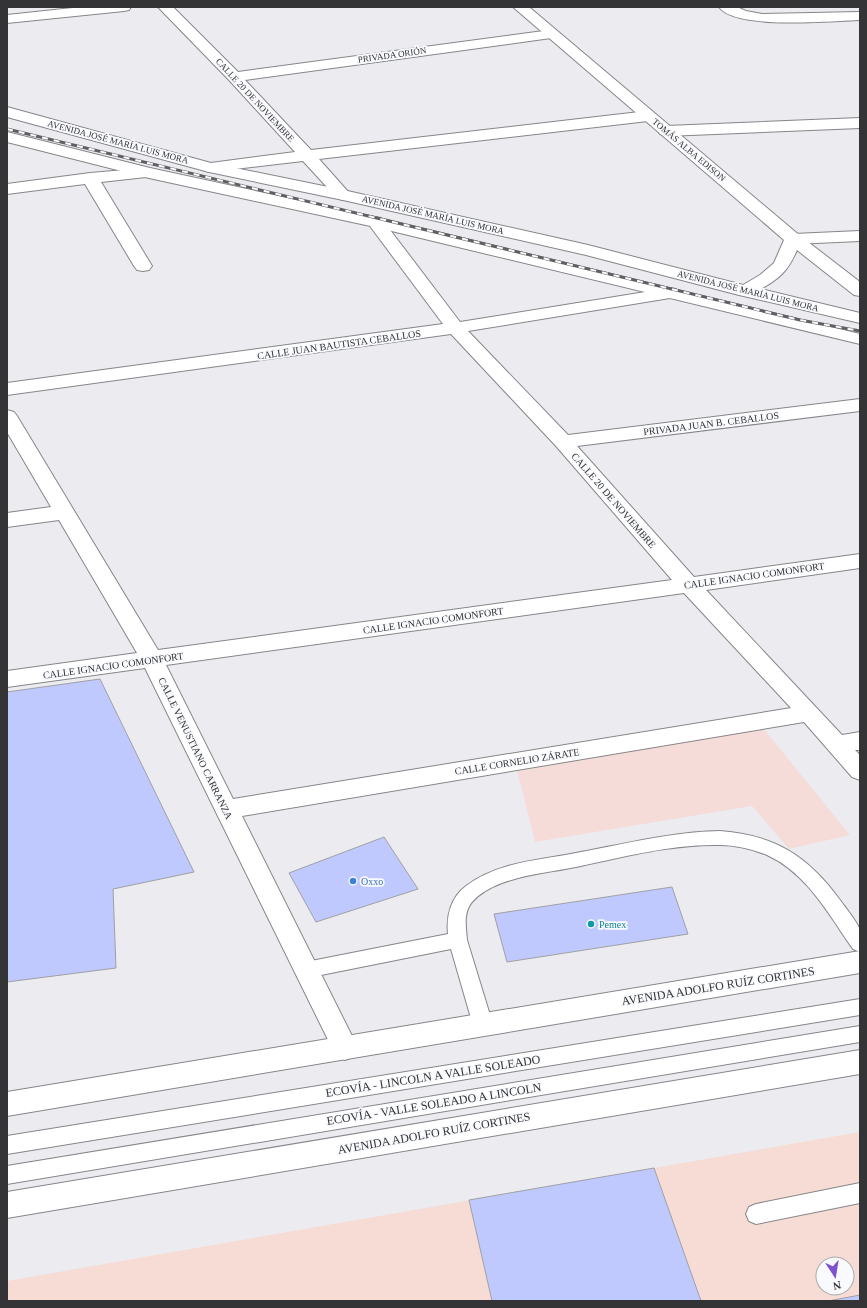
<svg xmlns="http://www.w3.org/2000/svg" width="867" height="1308" viewBox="0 0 867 1308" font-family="'Times New Roman',serif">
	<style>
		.commercial { fill: #f6dcd9 }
		.industrial { fill: #f6dcd5; fill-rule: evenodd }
		.building { fill: #bfc9fe; stroke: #a0a0a4 }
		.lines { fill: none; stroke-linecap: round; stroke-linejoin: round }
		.lane-casing { stroke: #858689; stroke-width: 2 }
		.street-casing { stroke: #858689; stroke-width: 2 }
		.secondary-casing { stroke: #858689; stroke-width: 2 }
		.primary-casing { stroke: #858689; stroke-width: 2 }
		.lane { fill: #fff; fill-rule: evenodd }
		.street { fill: #fff; fill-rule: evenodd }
		.secondary { fill: #fff; fill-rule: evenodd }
		.primary { fill: #fff; fill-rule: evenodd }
		.rail-casing { stroke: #606062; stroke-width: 3 }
		.rail { stroke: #f9fafd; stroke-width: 2; stroke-dasharray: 6; stroke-linecap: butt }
		.shop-dot { fill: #3f7fe0; stroke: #f9fafd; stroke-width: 1.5 }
		.culture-dot { fill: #0f9aa8; stroke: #f9fafd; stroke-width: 1.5 }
		.labels { text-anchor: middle; stroke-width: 3.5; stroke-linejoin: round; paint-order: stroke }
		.far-street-label { font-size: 9px; fill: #343436; stroke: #f9fafd }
		.street-label { font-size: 10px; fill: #343436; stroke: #f9fafd }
		.shop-label { font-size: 10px; fill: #366cbe; stroke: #f9fafd; text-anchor: start }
		.culture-label { font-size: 10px; fill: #0d838f; stroke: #f9fafd; text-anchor: start }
		.near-street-label { font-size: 12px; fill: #343436; stroke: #f9fafd }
	</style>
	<rect width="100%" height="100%" fill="#ececf0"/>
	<!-- commercial -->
	<path class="commercial" d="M764 729 850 835 789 849 752 806 535 842 517 771Z"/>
	<!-- industrial -->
	<path class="industrial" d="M860 1132V1301H7V1281ZM823 1264H847V1288H823Z"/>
	<!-- building -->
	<path class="building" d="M100 679 194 872 113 889 116 968 7 982V692Z
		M384 837 418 889 316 922 289 873Z
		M672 887 688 934 507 962 494 914Z
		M654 1168 701 1301H492L469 1200Z
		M860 1295V1301H828Z"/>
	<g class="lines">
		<defs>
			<path id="lane" d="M720 831C775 835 808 856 840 900 845 907 858 923 860 930 861 937 860 945 860 952L853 949C829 915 807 873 767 855 752 849 735 845 720 845 671 844 624 857 576 867 552 872 526 874 502 883 491 887 480 893 472 902 463 913 466 927 467 940L493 1025 490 1031 483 1033 476 1031 473 1025 451 949 306 978 299 976 297 970 299 964 306 962 448 934C446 916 451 897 466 886 497 862 540 860 576 853 624 844 671 832 720 831Z
				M860 999V1015L7 1154V1136Z
				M860 1026V1042L7 1184V1166Z
				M860 1183V1203L756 1224 749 1221 746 1214 749 1207 756 1204Z"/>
			<path id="street" d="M82 7H131L129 10 124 11 7 23V15Z
				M158 7H173L238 72 551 30 556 31 558 34 556 37 551 38 245 80 311 150 648 111 653 113 656 116 653 119 648 121 319 159 351 195 349 198 343 200 337 198 303 161 209 172 203 170 201 167 203 164 295 152 229 80Z
				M719 7H737L746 11 762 14 860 12V20C832 21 735 30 719 7Z
				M860 118V128L666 136 660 134 658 131 660 128 666 126Z
				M149 168 155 170 157 173 155 176 101 182 152 266 149 270 143 271 137 270 134 266 85 184 7 194V184L90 173Z
				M375 217 381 218 460 322 670 288 676 289 679 293 676 297 670 298 468 331 568 435 860 399V411L577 446 694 577 860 554V568L706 590 842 735 860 732V750H855L860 755V780L852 777 804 722 242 816 358 1048 354 1056 345 1060 336 1056 145 668 7 687V671L137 653 59 520 7 527V513L51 507 7 432V410L14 412 17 416 158 650 672 580 556 446 451 334 7 395V383L443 324 367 222 369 218ZM684 593 791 708 233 799 166 665Z
				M860 231V241L793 244 787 243 785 239 787 235 793 234Z"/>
			<path id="secondary" d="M513 7H529L799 235 860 282V296L854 295 797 250C788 271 780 278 761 289L860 313V323L739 295 586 255 343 200 209 172 7 117V107L211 163 343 190 588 245 743 285 760 275 774 263 784 240Z
				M7 132 150 168 375 217 860 334V344L375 227 149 178 7 142Z"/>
			<path id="primary" d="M860 951V973L7 1116V1092Z
				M860 1050V1074L7 1218V1192Z"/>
		</defs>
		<!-- lane casing -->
		<use href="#lane" class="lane-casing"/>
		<!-- street casing -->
		<use href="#street" class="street-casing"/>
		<!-- secondary casing -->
		<use href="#secondary" class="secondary-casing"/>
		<!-- primary casing -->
		<use href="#primary" class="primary-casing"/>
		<!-- lane -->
		<use href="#lane" class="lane"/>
		<!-- street -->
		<use href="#street" class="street"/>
		<!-- secondary -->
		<use href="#secondary" class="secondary"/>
		<!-- primary -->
		<use href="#primary" class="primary"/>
		<defs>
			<path id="rail" d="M7 129 800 320 860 331"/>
		</defs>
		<!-- rail casing -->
		<use href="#rail" class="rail-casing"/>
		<!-- rail -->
		<use href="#rail" class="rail"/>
	</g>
	<!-- markers -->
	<circle class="shop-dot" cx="353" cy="881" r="4"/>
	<circle class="culture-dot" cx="591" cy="924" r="4"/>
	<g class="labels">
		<!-- far-street labels -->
		<g class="far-street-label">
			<text transform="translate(392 55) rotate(-8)" y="3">PRIVADA ORIÓN</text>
			<text transform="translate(255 100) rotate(47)" y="3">CALLE 20 DE NOVIEMBRE</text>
			<text transform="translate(118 142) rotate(15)" y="3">AVENIDA JOSÉ MARÍA LUIS MORA</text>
			<text transform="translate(689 150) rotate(40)" y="3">TOMÁS ALBA EDISON</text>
			<text transform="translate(433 215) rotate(13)" y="3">AVENIDA JOSÉ MARÍA LUIS MORA</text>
			<text transform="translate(748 291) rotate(14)" y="3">AVENIDA JOSÉ MARÍA LUIS MORA</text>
		</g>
		<!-- street labels -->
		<g class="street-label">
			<text transform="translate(339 344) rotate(-8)" y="4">CALLE JUAN BAUTISTA CEBALLOS</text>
			<text transform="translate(711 423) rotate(-7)" y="4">PRIVADA JUAN B. CEBALLOS</text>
			<text transform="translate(614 500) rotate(49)" y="4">CALLE 20 DE NOVIEMBRE</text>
			<text transform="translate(754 575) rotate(-8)" y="4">CALLE IGNACIO COMONFORT</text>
			<text transform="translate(433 620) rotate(-8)" y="4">CALLE IGNACIO COMONFORT</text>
			<text transform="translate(113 665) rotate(-8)" y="4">CALLE IGNACIO COMONFORT</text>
			<text transform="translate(196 748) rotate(64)" y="4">CALLE VENUSTIANO CARRANZA</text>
			<text transform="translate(517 761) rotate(-9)" y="4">CALLE CORNELIO ZÁRATE</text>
		</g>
		<!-- shop labels -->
		<g class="shop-label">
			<text x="361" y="885">Oxxo</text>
		</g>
		<!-- culture labels -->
		<g class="culture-label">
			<text x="599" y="928">Pemex</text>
		</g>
		<!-- near-street labels -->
		<g class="near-street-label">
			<text transform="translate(718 986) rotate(-9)" y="4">AVENIDA ADOLFO RUÍZ CORTINES</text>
			<text transform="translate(433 1076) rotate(-9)" y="4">ECOVÍA - LINCOLN A VALLE SOLEADO</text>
			<text transform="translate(434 1104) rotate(-9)" y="4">ECOVÍA - VALLE SOLEADO A LINCOLN</text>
			<text transform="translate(434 1133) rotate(-10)" y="4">AVENIDA ADOLFO RUÍZ CORTINES</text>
		</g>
	</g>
	<!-- border -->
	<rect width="867" height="1308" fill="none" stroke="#343436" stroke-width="16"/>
	<!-- north arrow -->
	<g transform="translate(835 1276) rotate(168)"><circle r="19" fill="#f9fafd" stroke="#aaabad"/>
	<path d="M0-3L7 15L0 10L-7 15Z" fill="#7d54cd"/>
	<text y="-6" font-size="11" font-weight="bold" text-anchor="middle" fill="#343436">N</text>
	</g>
</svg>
